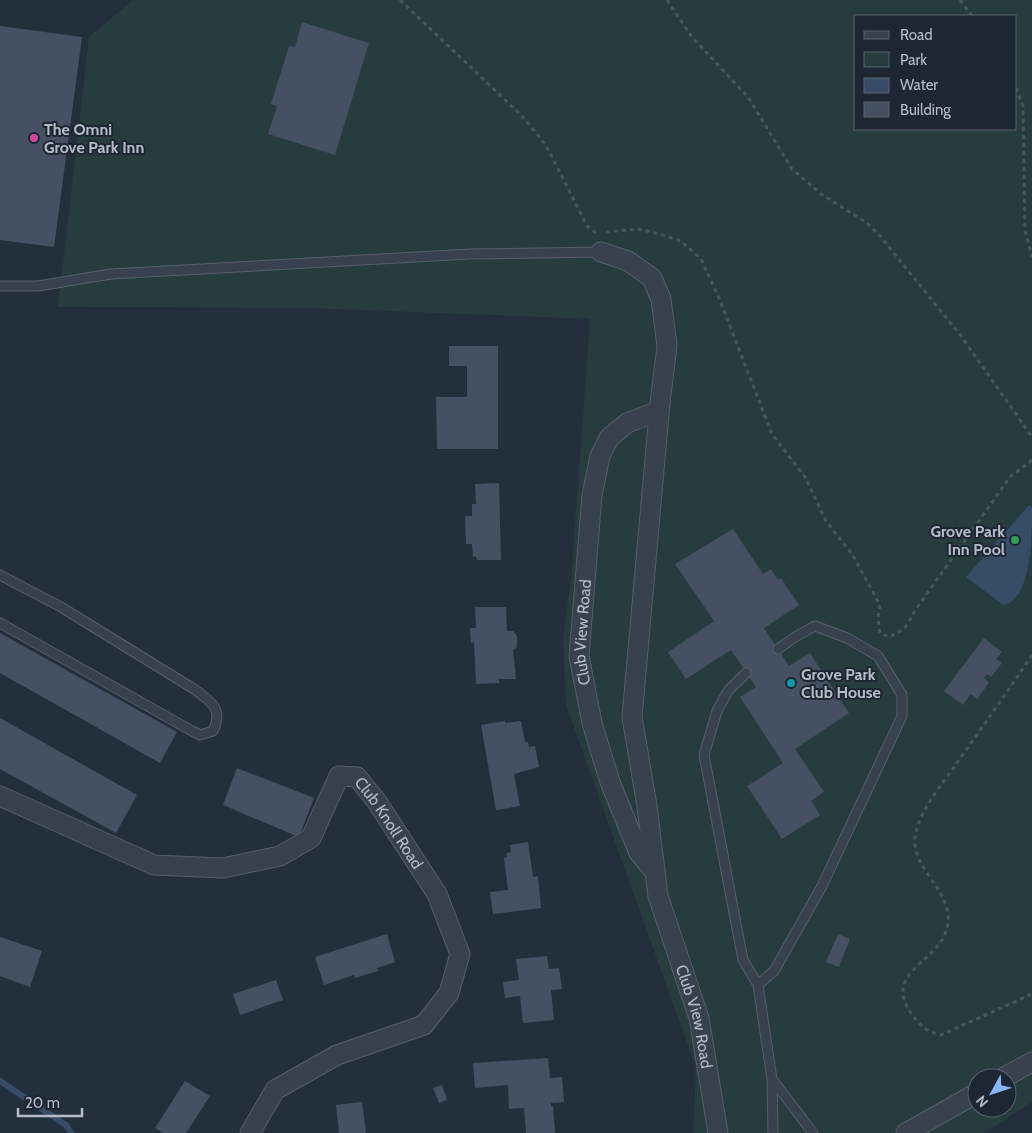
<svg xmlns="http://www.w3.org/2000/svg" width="1032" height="1133" viewBox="0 0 1032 1133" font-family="Cabin,sans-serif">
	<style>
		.green { fill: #263c3f; fill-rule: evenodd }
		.water { fill: #394c67 }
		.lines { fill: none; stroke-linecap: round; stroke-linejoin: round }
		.stream { stroke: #394c67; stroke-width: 6 }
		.building { fill: #455162 }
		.lane-casing { stroke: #565f6c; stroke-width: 11 }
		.street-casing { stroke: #565f6c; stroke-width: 21 }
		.path { stroke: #44595c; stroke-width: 3; stroke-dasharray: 4 4; stroke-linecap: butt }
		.lane { stroke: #38414e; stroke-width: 9 }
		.street { stroke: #38414e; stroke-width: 19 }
		.hotel-dot { fill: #d1479c; stroke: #1d2633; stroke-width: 2 }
		.leisure-dot { fill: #2e9e5b; stroke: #1d2633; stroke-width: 2 }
		.culture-dot { fill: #0f9aa8; stroke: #1d2633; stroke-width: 2 }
		.labels { text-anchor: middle; stroke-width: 4; stroke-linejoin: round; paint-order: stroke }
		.poi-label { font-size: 16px; font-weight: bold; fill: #b4bcc9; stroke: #1d2633; text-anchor: start }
		.street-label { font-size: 16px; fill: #b4bcc9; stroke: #1d2633 }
	</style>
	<rect width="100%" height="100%" fill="#242f3e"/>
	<!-- green -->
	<path class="green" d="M133 0H1032V1102L984 1133H693L696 1068 566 705 563 639 571 578 590 319 310 308 58 307 89 37ZM856 16H1016V129H856ZM977 1078H1007V1108H977Z"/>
	<!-- water -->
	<path class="water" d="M1029 505 1032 507C1032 535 1032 600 1003 605L966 577Z"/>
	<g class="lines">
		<!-- stream -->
		<path class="stream" d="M0 1081 66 1125 71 1133"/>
	</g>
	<!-- building -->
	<path class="building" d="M302 22 369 43 335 155 268 134 277 106 271 104 289 46 295 47Z
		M0 26 82 37 54 247 0 240Z
		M449 346H498V449H437L436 397H467V366H449Z
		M499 483 501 560H477L476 556 473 557 472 544H466L465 516H472V504H476L475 484Z
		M733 529 763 574 771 569 778 580 781 578 799 605 764 628 789 666 810 653 849 713 795 749 824 792 811 801 820 815 782 839 747 786 783 763 740 697 756 687 731 650 686 679 668 652 714 621 675 564Z
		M475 607H506L507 631H513L517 636V647L513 650 516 679H499V683L476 684 474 642 471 643 470 628H476Z
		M0 633 177 732 160 763 0 673Z
		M984 638 1002 652 996 659 1002 663 991 677 987 674 984 678 989 683 977 699 971 694 963 705 944 691Z
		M0 718 137 795 116 833 0 769Z
		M505 721V723L521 721 525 742H528L529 747 535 746 539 767 514 774 520 806 496 810 481 725Z
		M237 768 314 798 299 837 223 805Z
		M528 842 533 877 538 876 541 908 493 914 490 892 508 890 504 858 507 857 506 853 511 852 510 845Z
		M387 934 395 962 377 968 378 971 355 978 354 975 324 985 315 957Z
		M838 934 850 939 839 967 826 962Z
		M0 937 42 951 30 987 0 976Z
		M547 956 549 969 559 968 562 989 551 990 554 1020 523 1023 520 996 505 998 503 982 519 980 516 959Z
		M276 980 283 1000 240 1015 233 994Z
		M548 1058 550 1078 562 1077 564 1102 551 1103V1106H553L555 1133H526L524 1108 509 1109 508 1085 475 1088 473 1063Z
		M185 1081 210 1096 186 1133H163L155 1128Z
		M442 1085 447 1100 439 1103 433 1088Z
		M362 1102 366 1133H339L336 1105Z"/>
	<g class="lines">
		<defs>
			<path id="lane" d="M0 286H38L111 274 470 254 601 252
				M0 575 61 607 194 689C211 702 224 708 213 731L200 735 192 731 0 623
				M746 673 728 691 717 711 704 755 743 960 758 985 774 971 822 886 902 716V695L878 656 847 638 815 626 795 637 778 649
				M758 985 772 1079
				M773 1133 772 1079 813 1133"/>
			<g id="street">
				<path id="s1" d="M601 252 628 261 652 278 661 299 667 346 660 403 632 717 647 806 658 896 699 1018 718 1133"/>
				<path id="s2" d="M0 796 154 865 223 868 280 856 311 838 339 776 357 777 377 802 437 894 460 954 449 993 424 1025 337 1055 275 1090 250 1133"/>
				<path id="s3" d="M655 872 639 853 610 782 592 723 579 656 592 495 600 456 609 438 627 423 659 411"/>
				<path d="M1003 1078 1032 1062"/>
				<path d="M906 1133 977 1093"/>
			</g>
		</defs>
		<!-- lane casing -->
		<use href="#lane" class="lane-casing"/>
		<!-- street casing -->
		<use href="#street" class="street-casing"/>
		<!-- path -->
		<path class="path" d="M400 0 521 115 546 145 587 226 596 233
			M667 0 692 37 748 97 792 169 821 194 867 223 880 236 961 336 1032 437
			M960 0 972 16
			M1016 88 1023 106 1025 231 1032 257
			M606 232 638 229 660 234 681 241 701 259 719 298 772 434 805 477 826 521 852 554 880 605 878 618 880 633 889 637C903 631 908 626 914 612L1010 477 1032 460
			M1032 655C1007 692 982 728 956 764 942 785 922 807 916 832 906 871 964 894 944 936 932 963 884 975 911 1013 919 1025 927 1032 941 1035L1032 994"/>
		<!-- lane -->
		<use href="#lane" class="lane"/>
		<!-- street -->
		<use href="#street" class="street"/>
	</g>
	<!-- markers -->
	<circle class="hotel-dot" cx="34" cy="138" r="5"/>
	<circle class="leisure-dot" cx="1015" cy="540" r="5"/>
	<circle class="culture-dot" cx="791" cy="683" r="5"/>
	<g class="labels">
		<!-- poi labels -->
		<g class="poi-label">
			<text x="44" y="135">The Omni<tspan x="44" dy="18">Grove Park Inn</tspan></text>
			<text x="1005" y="537" text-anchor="end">Grove Park<tspan x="1005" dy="18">Inn Pool</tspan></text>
			<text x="801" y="680">Grove Park<tspan x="801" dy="18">Club House</tspan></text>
		</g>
		<!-- street labels -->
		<g class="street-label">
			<text dy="6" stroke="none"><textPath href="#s3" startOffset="255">Club View Road</textPath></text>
			<text dy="6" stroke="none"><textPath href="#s2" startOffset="474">Club Knoll Road</textPath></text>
			<text dy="6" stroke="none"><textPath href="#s1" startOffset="808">Club View Road</textPath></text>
		</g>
	</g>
	<!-- legend -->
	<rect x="854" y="15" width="162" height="115" fill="#1d2633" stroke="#59626f"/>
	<rect x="864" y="31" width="25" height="8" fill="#38414e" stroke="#59626f"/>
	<text x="900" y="40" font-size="15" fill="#b4bcc9">Road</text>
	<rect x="864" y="52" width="25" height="15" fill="#263c3f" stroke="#59626f"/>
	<text x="900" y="65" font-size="15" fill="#b4bcc9">Park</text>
	<rect x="864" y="78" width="25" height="15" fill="#394c67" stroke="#59626f"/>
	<text x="900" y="90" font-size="15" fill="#b4bcc9">Water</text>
	<rect x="864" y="102" width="25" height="15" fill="#455162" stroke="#59626f"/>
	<text x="900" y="115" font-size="15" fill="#b4bcc9">Building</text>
	<!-- north arrow -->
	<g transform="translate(992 1093) rotate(230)"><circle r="24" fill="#1d2633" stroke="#59626f"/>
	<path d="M0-4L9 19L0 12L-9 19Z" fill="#8ab4f8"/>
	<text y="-8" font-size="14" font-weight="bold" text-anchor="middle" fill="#b4bcc9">N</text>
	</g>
	<!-- scale -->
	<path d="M18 1108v8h64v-8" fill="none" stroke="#b4bcc9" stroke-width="2.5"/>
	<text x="25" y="1108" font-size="15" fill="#b4bcc9" stroke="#1d2633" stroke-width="4" paint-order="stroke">20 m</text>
</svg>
